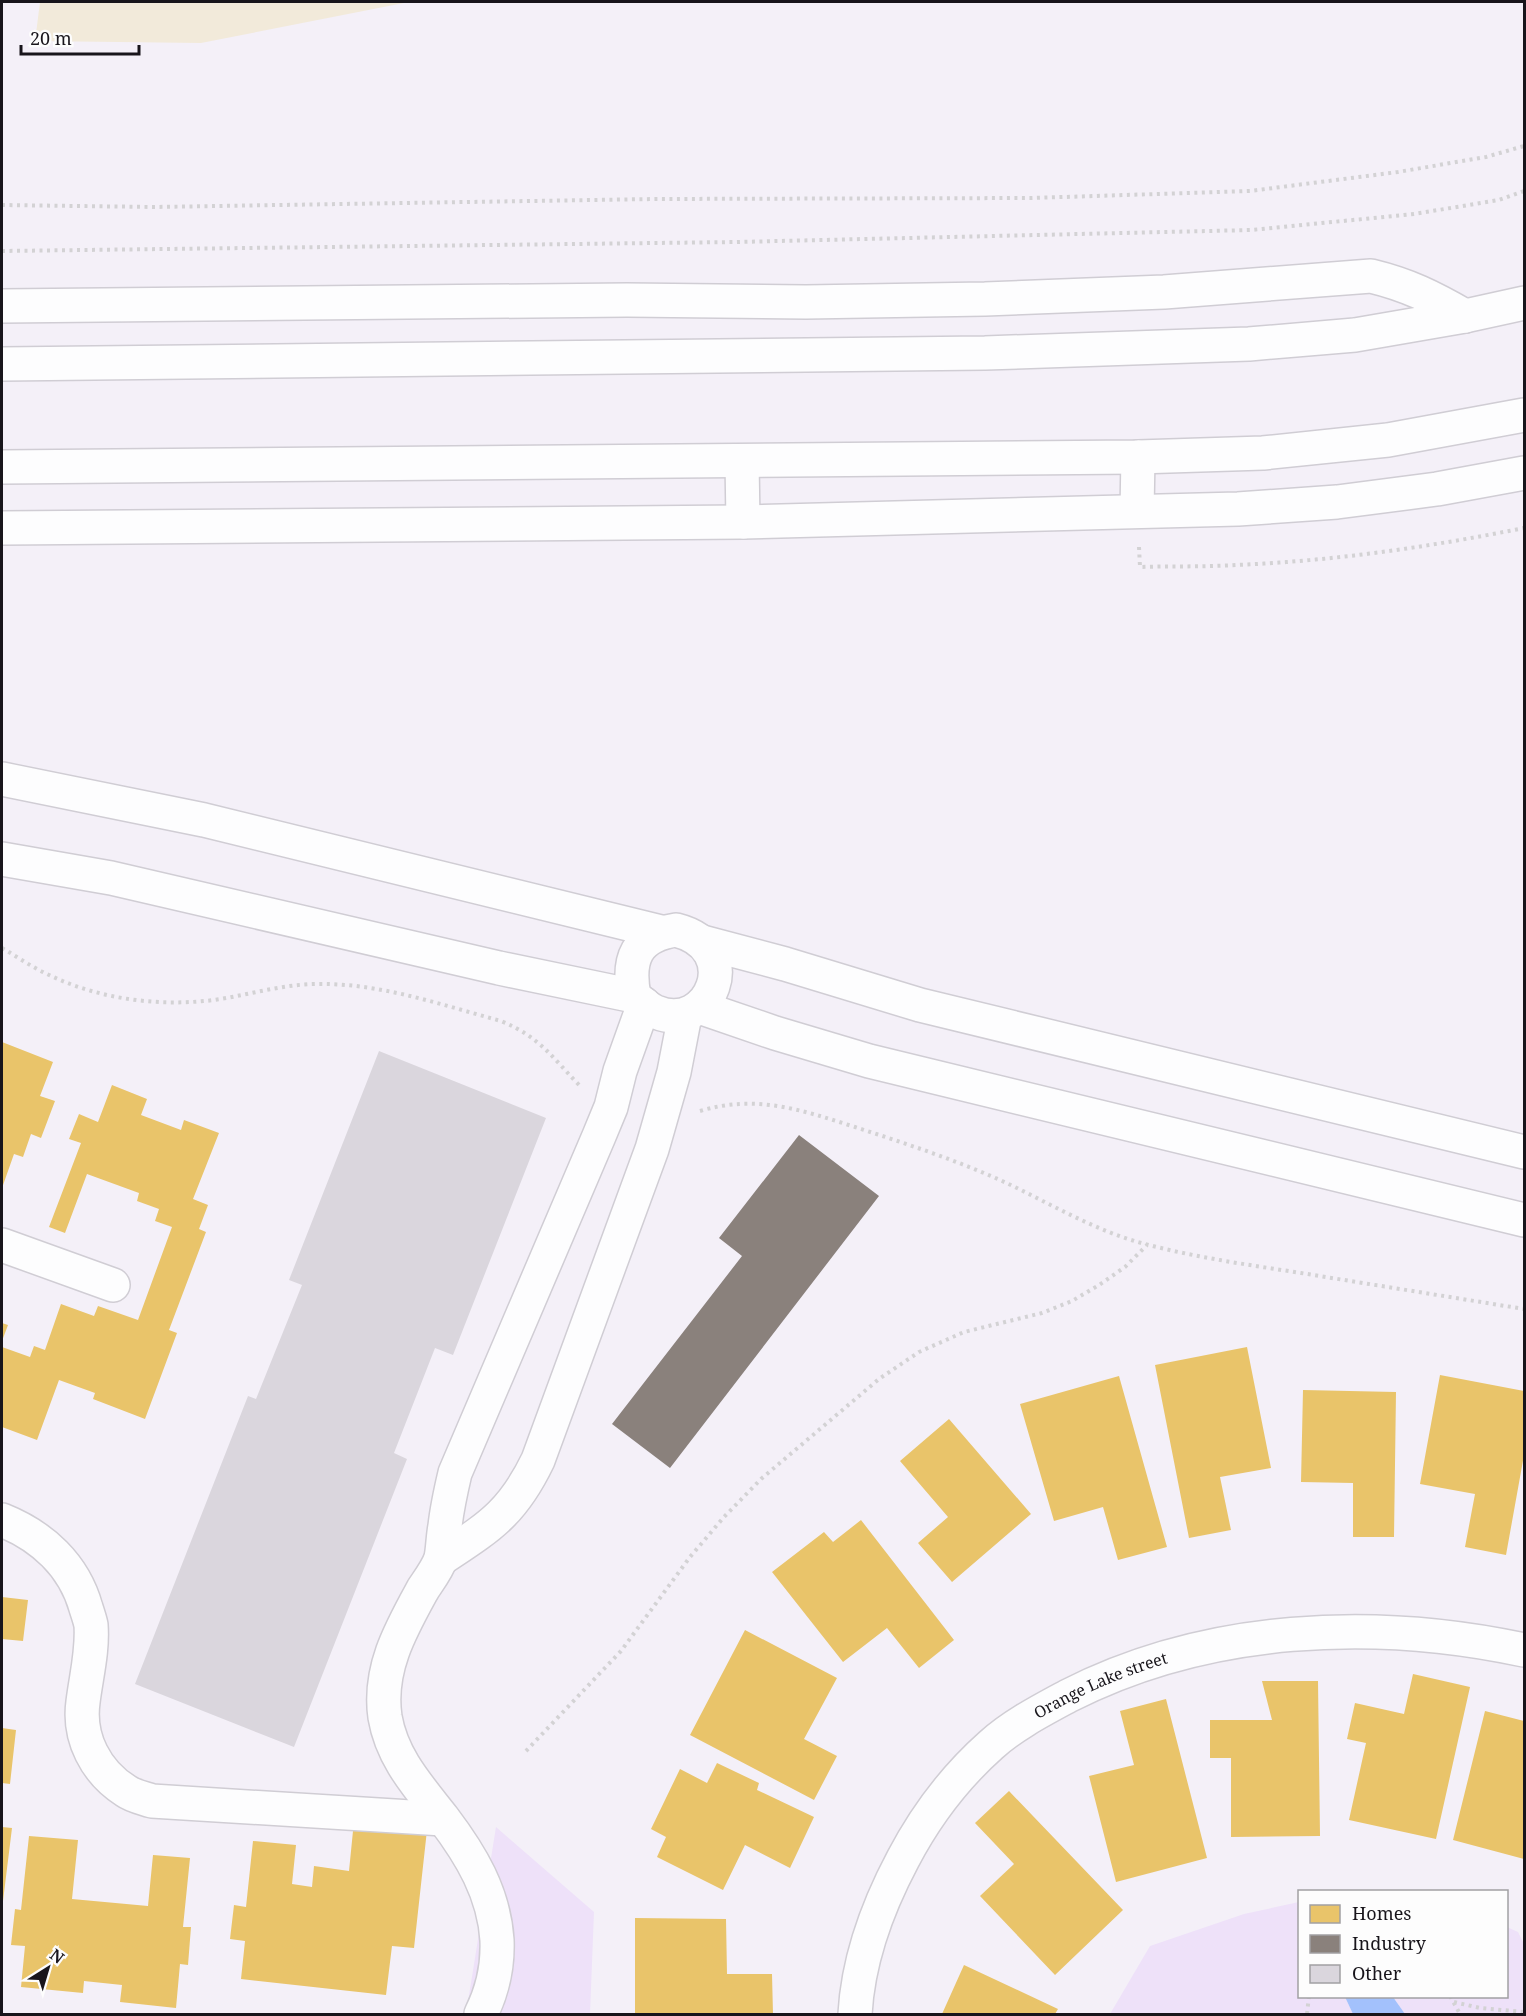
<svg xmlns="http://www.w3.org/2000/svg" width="1526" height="2016" viewBox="0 0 1526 2016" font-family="'Noto Serif',serif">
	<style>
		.green { fill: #eee1f9 }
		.sand { fill: #f2eada }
		.water { fill: #a3c1fc }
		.homes { fill: #e9c46a }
		.industry { fill: #8a817c }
		.building { fill: #dad6dd }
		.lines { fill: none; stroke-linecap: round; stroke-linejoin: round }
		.minor-casing { stroke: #d0cdd4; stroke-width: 36 }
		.path { stroke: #d3d2d4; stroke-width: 4; stroke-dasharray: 3 4.5; stroke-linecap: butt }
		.minor { stroke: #fdfdfe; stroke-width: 33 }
		.labels { text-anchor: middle; stroke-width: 6; stroke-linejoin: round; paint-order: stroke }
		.street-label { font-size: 16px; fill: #18151b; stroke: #fdfdfd }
	</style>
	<rect width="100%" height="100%" fill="#f4f0f8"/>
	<!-- green -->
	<path class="green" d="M496 1827 594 1912 590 2014H466Z
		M1299 1902 1300 1996 1345 1997 1353 2014H1110L1150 1946 1244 1914Z
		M1507 1927 1518 1932 1524 1944V2014H1405L1393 1997 1506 1996Z"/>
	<!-- sand -->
	<path class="sand" d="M40 2H409L201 43 35 41Z"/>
	<!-- water -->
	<path class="water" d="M1345 1997H1393L1405 2014H1353Z"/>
	<!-- homes -->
	<path class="homes" d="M2 1042 53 1062 40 1096 55 1101 41 1138 31 1134 23 1157 14 1154 2 1188Z
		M112 1085 147 1099 141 1115 181 1130 184 1120 219 1133 193 1199 208 1205 199 1229 206 1232 169 1330 177 1333 145 1419 93 1399 95 1393 59 1380 37 1440 2 1427V1347L30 1357 34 1346 45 1350 61 1304 94 1316 98 1306 138 1320 172 1227 155 1221 159 1209 137 1201 139 1193 87 1174 65 1233 49 1227 81 1143 69 1139 79 1114 98 1122Z
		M2 1323 8 1325 2 1341Z
		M1247 1347 1271 1468 1220 1477 1231 1530 1189 1538 1155 1365Z
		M1440 1375 1524 1391V1455L1506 1555 1465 1547 1475 1494 1420 1484Z
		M1119 1376 1167 1547 1118 1560 1103 1507 1054 1521 1020 1404Z
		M1303 1390 1396 1392 1394 1537H1353V1483L1301 1482Z
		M949 1419 1031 1514 952 1582 918 1543 948 1517 900 1461Z
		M861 1520 954 1640 919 1668 887 1628 843 1662 772 1572 824 1532 833 1542Z
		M2 1597 28 1600 23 1641 2 1639Z
		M745 1630 837 1678 804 1739 837 1756 814 1800 690 1735Z
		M1413 1674 1470 1687 1436 1839 1349 1820 1366 1743 1347 1739 1355 1703 1404 1714Z
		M1262 1681H1318L1320 1836 1231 1837V1758H1210V1720H1272Z
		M1166 1699 1207 1858 1116 1882 1089 1776 1134 1765 1120 1711Z
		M1485 1711 1524 1721V1859L1453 1840Z
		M2 1728 16 1730 10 1784 2 1783Z
		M717 1763 759 1783 757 1790 814 1817 790 1868 745 1845 723 1890 657 1857 666 1837 651 1829 680 1769 707 1783Z
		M1009 1791 1123 1910 1055 1975 980 1896 1014 1864 975 1823Z
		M354 1821 427 1830 414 1948 392 1946 386 1995 241 1979 245 1941 230 1939 234 1905 246 1907 253 1841 296 1845 292 1884 312 1887 314 1866 349 1871Z
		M2 1827 12 1828 3 1901H2Z
		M29 1836 78 1840 72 1899 148 1906 153 1855 190 1858 183 1927H191L188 1965 180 1964 176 2008 120 2002 122 1985 84 1981 83 1993 21 1987 25 1946 11 1945 15 1909 21 1910Z
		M635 1918 726 1919 727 1974H772L773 2014H635Z
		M964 1965 1058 2009 1055 2014H942Z"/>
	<!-- industry -->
	<path class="industry" d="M799 1135 879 1196 670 1468 612 1424 742 1256 719 1238Z"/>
	<!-- building -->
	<path class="building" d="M379 1051 546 1118 453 1355 435 1348 394 1453 407 1459 294 1747 135 1684 248 1396 256 1399 302 1285 289 1280Z"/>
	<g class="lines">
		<defs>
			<g id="minor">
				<path d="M2 306 627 300 806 302 985 299 1164 292 1371 276C1408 285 1432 297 1465 316"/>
				<path d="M2 364 985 353 1249 344 1355 335 1465 316 1524 303"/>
				<path d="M742 461 743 522"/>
				<path d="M2 467 1138 457 1263 453 1388 440 1524 415"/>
				<path d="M1137 511 1138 457"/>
				<path d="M2 528 743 522 1238 509 1337 502 1437 489 1524 473"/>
				<path d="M2 779 204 820 661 932"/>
				<path d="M2 859 111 878 499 968 634 996"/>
				<path d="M676 930C747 948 710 1035 656 1012 648 1009 641 1002 634 996 627 959 636 936 676 930Z"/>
				<path d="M702 942 785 964 920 1005 1524 1152"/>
				<path d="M699 1007 775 1033 869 1061 1524 1220"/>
				<path d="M2 1245 113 1285"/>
				<path d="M2 1520C42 1536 74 1565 86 1608 88 1614 90 1620 91 1625 93 1651 86 1677 83 1702 78 1738 96 1772 126 1791 133 1796 143 1798 152 1801L443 1819"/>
				<path d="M441 1559C489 1527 512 1514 538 1460L652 1149 674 1072 685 1015"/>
				<path d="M481 2014C492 1992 498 1965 497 1940 494 1893 471 1855 443 1818 418 1786 392 1758 385 1717 378 1669 401 1629 423 1589 429 1580 438 1568 441 1558 443 1548 443 1536 445 1526 447 1508 451 1490 455 1473L599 1136 611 1107 620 1071 644 1004"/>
				<path id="s1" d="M855 2014C858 1961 878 1906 903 1859 925 1817 955 1777 991 1745 1013 1725 1042 1710 1068 1696 1207 1625 1374 1618 1524 1650"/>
			</g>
		</defs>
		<!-- minor casing -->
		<use href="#minor" class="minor-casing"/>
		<!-- path -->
		<path class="path" d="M2 205 154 207 655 199 1032 198 1250 191 1398 172 1486 157 1524 146
			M2 251 736 242 1251 230 1414 214 1499 200 1524 191
			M1139 547 1140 567C1172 566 1204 567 1236 565 1333 561 1429 547 1524 528
			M2 948C16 956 30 966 45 973 97 999 157 1007 214 1000 249 995 282 984 318 984 380 983 442 1005 501 1021 541 1038 551 1056 579 1085
			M700 1111C756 1094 802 1110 855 1127 904 1143 953 1159 1000 1180 1050 1203 1096 1232 1149 1245 1199 1258 1250 1265 1301 1273 1375 1285 1450 1297 1524 1309
			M526 1751 621 1651 690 1557 724 1517 761 1479 879 1379 919 1352 964 1332 1042 1313 1072 1301 1099 1285 1125 1267 1147 1245
			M1450 1996 1460 2014
			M1454 2002 1480 2008 1524 2012
			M1307 2014 1309 1996"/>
		<!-- minor -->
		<use href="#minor" class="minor"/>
	</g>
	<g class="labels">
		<!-- street labels -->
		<g class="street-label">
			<text dy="6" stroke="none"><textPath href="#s1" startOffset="434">Orange Lake street</textPath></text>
		</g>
	</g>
	<!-- border -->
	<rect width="1526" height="2016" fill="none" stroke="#18151b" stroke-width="6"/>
	<!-- legend -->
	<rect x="1298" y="1890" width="210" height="108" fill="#fdfdfd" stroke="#a1a0a3" stroke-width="1.5"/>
	<rect x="1310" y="1905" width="30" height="18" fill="#e9c46a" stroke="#a1a0a3" stroke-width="1.5"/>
	<text x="1352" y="1920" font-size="18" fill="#18151b">Homes</text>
	<rect x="1310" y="1935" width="30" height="18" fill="#8a817c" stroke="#a1a0a3" stroke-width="1.5"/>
	<text x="1352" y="1950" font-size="18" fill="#18151b">Industry</text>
	<rect x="1310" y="1965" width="30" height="18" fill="#dad6dd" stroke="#a1a0a3" stroke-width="1.5"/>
	<text x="1352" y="1980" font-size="18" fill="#18151b">Other</text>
	<!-- north arrow -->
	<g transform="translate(48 1968) rotate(37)" stroke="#fdfdfd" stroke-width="4.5" paint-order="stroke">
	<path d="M0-4.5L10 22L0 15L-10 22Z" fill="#18151b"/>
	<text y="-9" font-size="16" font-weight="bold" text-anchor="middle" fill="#18151b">N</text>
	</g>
	<!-- scale -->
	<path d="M21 45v9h118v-9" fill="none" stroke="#18151b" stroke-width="3"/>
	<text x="30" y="45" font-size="18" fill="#18151b" stroke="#fdfdfd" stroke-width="4.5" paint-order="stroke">20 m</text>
</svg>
